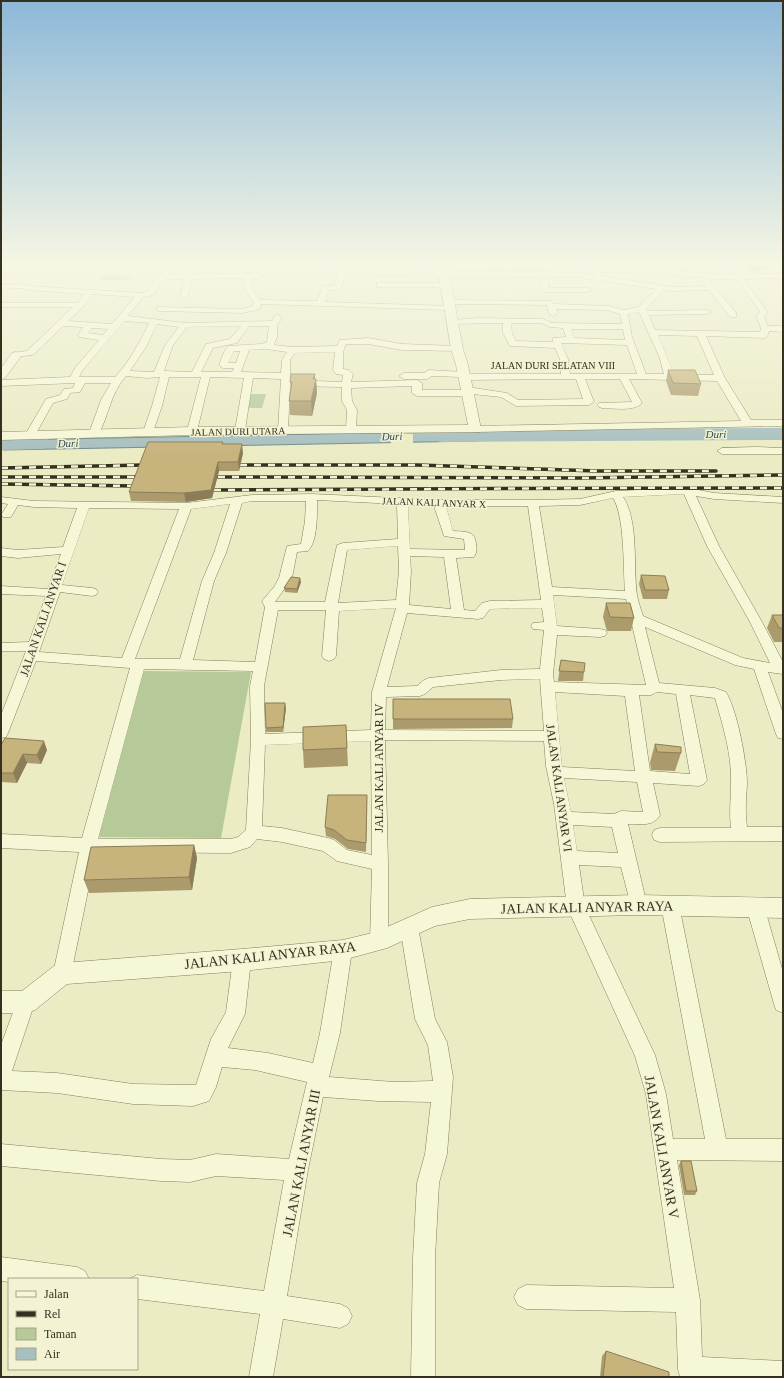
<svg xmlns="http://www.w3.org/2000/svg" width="784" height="1378" viewBox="0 0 784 1378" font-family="Georgia,serif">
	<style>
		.green { fill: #b5c999 }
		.water { fill: #a6bfbf; stroke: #6d8b8d }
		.pier { fill: #ebebc4 }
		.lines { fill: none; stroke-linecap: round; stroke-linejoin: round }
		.river { fill: #a6bfbf; fill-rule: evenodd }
		.minor-casing { stroke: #857e5c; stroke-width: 1 }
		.tertiary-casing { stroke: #857e5c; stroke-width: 1 }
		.minor { fill: #f6f7d7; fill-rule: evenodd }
		.tertiary { fill: #f6f7d7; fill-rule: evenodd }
		.rail-casing { stroke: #36311f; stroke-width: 3.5 }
		.rail { stroke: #f3f3d4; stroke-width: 2.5; stroke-dasharray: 7; stroke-linecap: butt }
		.wall { fill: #ab9a6b }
		.shaded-wall { fill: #8b7d57 }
		.building { fill: #c7b37c; stroke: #8b7d57 }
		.labels { text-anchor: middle; stroke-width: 3; stroke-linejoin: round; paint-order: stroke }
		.far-street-label { font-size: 10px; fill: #36311f; stroke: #f3f3d4 }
		.far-water-label { font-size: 11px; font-style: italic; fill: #2f4c55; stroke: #f3f3d4 }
		.street-label { font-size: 12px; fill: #36311f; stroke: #f3f3d4 }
		.near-street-label { font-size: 14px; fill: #36311f; stroke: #f3f3d4 }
	</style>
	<rect width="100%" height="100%" fill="#ebebc4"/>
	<!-- green -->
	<path class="green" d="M103 274 132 275 129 280H99Z
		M247 394H266L262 408H243Z
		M139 671 251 672 221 838 87 837Z"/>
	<!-- water -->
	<path class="water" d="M476 431 477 441 3 450 8 440Z"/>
	<!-- pier -->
	<path class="pier" d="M391 433 413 434V444H391Z"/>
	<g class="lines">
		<!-- river -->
		<path class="river" d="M783 428V440L441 442 434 440 432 436 434 432 441 430Z
			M41 437 48 439 50 443 48 447 41 449 1 450V438Z"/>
		<defs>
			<path id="minor" d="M170 262H178L168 275 185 274 193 262H201L192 274H261V278H252C250 287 255 293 260 300L317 301 323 286H334L340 267H316L312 265V262L342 263C352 267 364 266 375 271L543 272 578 273 593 275 592 270 587 262H595L599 269 628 268 626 262H634L637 270 636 272H600L601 276 673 287 706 286 702 281 705 279 703 277 666 275 661 269 660 262H668L669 268 671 271 709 273C717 276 730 276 738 273L742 274 733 262H741L749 274H783V278L744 279 768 313 764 317 768 326H783V332L769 331 767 337 764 338 706 336 725 378 751 420H783V426L475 432 470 429 475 426 741 421 717 381 629 379 642 403C634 412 613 408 602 408L599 407 597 405 599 403 632 402 620 379H585L594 402 589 405 516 406 501 397 472 394 468 396H417L412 393V386L351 388 352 401 357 410 356 429 351 432 346 429 347 410 342 401V387L290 386 288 430 283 433 278 430 281 379 253 378 245 430 240 433 235 430 244 378 210 377 197 431 192 434 187 431 201 377H169L162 406 153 432 148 435 143 432 152 406 160 377 147 378 126 376C110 394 109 416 98 435H90L89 433 101 400 111 383H85L80 392 70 393 67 399 53 403 34 437H26L25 435 46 399 60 395 64 389 73 388 75 383 1 386V380L70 377 75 368 99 340 79 337 78 335 83 327 63 326 33 355 13 357 12 355 13 353 27 351 73 307H1V303H78L84 294 27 290 22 288 1 289V285L23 284 28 286 143 293 147 291ZM347 270 365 272 374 275 540 277 541 290 545 292H588L592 290 588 288H549L547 277H578L656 289 639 307 624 310 608 306 554 304 550 301 446 300V304H449L547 305 549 314 553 316 558 313 556 309 607 310 620 314 622 324 552 323 543 319 478 318 453 320H450L449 322 450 324 503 323V333L510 346 555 348 560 359 561 374H468L464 372 429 370 424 373H404L399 376 404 379H427L432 376 460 377 464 380 576 379 583 399 518 400 507 393 467 387 462 390H422V383L417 380 351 382 353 374 349 370 343 369V352L346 344H368L402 350 460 351 461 349 460 347 457 346 402 344 368 338 340 340 337 346 292 347 274 345 277 337V326L282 317 278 315H275L272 321 185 323 128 316 143 297 153 295 165 279H184L180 296 184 298 188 296 192 279 244 278C242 288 248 295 254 302L253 306 242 309 157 307V311H160L242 313 260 309 261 304 449 310 453 308 449 306 325 302 329 290H337L341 288ZM708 279H737L760 312 756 316 761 328 760 332 655 330 649 315 707 314 711 312 707 310 647 311 646 309 664 290 673 291 709 290 730 317H736V313ZM92 294 135 297 112 324 68 321 83 307ZM639 312 659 356 664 374H646L632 337 628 314ZM124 321 149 323C139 343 130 361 115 377H79L82 371ZM511 323H541L550 327 563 328 566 337 553 338V342L516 341 512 333ZM157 324 179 327 165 345 154 372 130 371 146 347ZM241 326 230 339 206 344 192 372 164 371 173 345 187 327ZM249 326H269L267 342 261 344 228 346 224 352 219 365 223 368H234L232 372H201L213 348 237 343ZM91 328 108 329 103 335 88 333ZM571 329H623L625 340 574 338ZM658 335 697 336 714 375 674 374ZM561 343 627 345 637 374H570L568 359ZM266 349 287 352 282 360 281 373 241 372 249 350ZM234 351H240L236 363H228ZM335 352 333 370 336 374 343 375 342 382 290 380V360L295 353Z
				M1 269 28 270 32 272 28 274 1 273Z
				M377 283H446L450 285 446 287H377Z
				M757 447 783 448V454H722L717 451 722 448Z
				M688 488 714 493 783 497V503L714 499 696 496 719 546 762 622 783 662V674L768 672 783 713V739L778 738 776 734 754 669 735 665 645 627 659 683 715 688 726 692C737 710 747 762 747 784 746 799 745 813 747 827H783V841L660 842 654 840 652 835 654 830 660 828H731C729 811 731 800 731 784 732 755 723 726 715 698L690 695 707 780 704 784 699 786 653 783 660 815C654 827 639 824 628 824L647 905 644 910 638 912 632 910 621 867 579 865 585 907 655 1055 666 1094 673 1139H705L661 905 664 900 670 898 676 900 679 905 726 1139H783V1161L677 1160 700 1300 702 1357 783 1361V1377H680L678 1369 676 1312 526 1309 518 1305 514 1297 518 1289 526 1285 674 1288 646 1094 635 1056 567 907 554 804 546 766 544 741 385 740 388 864V941L385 947 379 949 373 947 370 941 372 869 337 861 323 851 282 842 257 839 250 847 231 853 96 852 71 974 69 980 62 982 55 980 53 974 79 852 1 848V834L82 838 130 668 36 661 8 733 6 737 1 738V715L26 651H1V643L29 642 46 596 1 594V586L48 589 61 554 18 558 1 556V548L18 550 63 547 77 508 34 507 18 505 11 517H3L1 515 8 504 1 503V497L34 501 186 503 252 495 312 494 439 500H533L580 499 616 491ZM684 494 707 546 750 622 770 663 743 658 643 616C641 609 638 602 637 595 633 567 639 520 623 497ZM613 498C625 516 623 568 625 591L552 587 539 506 580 505ZM317 500 397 504 398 539 343 543 337 545 325 602H275L292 578 297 552 308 551C318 541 317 514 317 500ZM252 501H306L305 521 301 544 287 546 279 578 274 587 262 601 265 607 255 662 193 660 214 581 226 553 242 503ZM230 504 214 553 202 581 180 659H135L191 509ZM408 505 434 506 444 536 464 539 465 550 410 549ZM446 506H528L541 600 490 601 482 603 475 611 464 610 456 558 474 557C477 552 477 550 476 544 475 530 465 532 453 531ZM89 508 179 509 122 658 39 652 60 592 92 596 96 595 98 592 96 589 92 588 62 585ZM398 546 399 571 396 600 338 603 347 550ZM410 556 444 557 451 609 409 605 411 571ZM553 595 626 599 646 685 554 682 553 674 557 635 600 637 605 636 607 633 605 630 600 629 557 626ZM396 608 372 692 371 730 265 734 264 686 278 610H326L322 656 324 659 329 661 334 659 336 656 339 611ZM542 608 544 622 533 623 531 626 533 629 544 630 540 669 501 670 429 678 424 680 417 686 387 687 407 613 478 619 483 618 490 609ZM144 669 253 671 250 686 251 740 246 830 238 837 231 839H98ZM540 679 544 731 385 730 386 697 420 696 425 694 433 687 501 680ZM555 692 625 696 635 771 562 767ZM657 692 676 694 690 774 650 771 639 695H651ZM371 741 372 855 347 850 334 840 328 838 282 828 262 826 265 745ZM564 778 637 782 643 812 621 811 614 814 571 812ZM573 825 612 827 618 853 577 851Z
				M755 899 761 901 764 906 783 972V1013L776 1010 774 1004 746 906 749 901Z
				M409 919 415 921 418 927 435 1019 447 1042 453 1077 447 1154 439 1183 435 1258V1377H411L413 1258 417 1183 425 1154 431 1102 378 1101 323 1097 308 1170 287 1296 340 1304 348 1308 352 1316 348 1324 340 1328 283 1319 273 1377H249L260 1314 137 1299V1279H129L137 1275 264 1291 284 1180 216 1176 190 1182 161 1181 1 1166V1144L161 1159 190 1160 216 1154 289 1159 307 1082 255 1070 222 1067 216 1087 209 1101 193 1106 133 1104 57 1093 1 1090V1045L19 996 26 993 33 996 35 1002 12 1071 57 1073 133 1084 196 1085 211 1039 226 1012 233 960 236 954 242 952 248 954 251 960 245 1014 228 1048 268 1053 313 1063 320 1033 334 950 337 944 343 942 349 944 352 950 340 1033 329 1077 394 1082 433 1081 428 1045 415 1019 400 927 403 921Z
				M1 1257 77 1267 85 1271 89 1279H9V1282L1 1281Z"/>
			<path id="tertiary" d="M437 262H447L463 349 468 365 481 429 480 432 192 435 1 440V432L192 427 468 425 456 365 451 349Z
				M16 352 20 353 22 355 5 378 1 380V368L12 353Z
				M638 895 783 898V918L638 915 470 919 435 926 387 948 343 960 242 971 67 984 35 1010 26 1013H1V991H22L54 966 62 963 242 949 343 940 376 932 432 907 470 899Z"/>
		</defs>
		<!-- minor casing -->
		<use href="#minor" class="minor-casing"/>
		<!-- tertiary casing -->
		<use href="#tertiary" class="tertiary-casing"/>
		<!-- minor -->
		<use href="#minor" class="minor"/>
		<!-- tertiary -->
		<use href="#tertiary" class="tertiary"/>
		<defs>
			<path id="rail" d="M240 465H417L597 471H716
				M1 468 144 465
				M1 477H139
				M218 477 581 478 783 475
				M1 484 137 486
				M214 490C404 490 593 487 783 488"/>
		</defs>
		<!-- rail casing -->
		<use href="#rail" class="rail-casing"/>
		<!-- rail -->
		<use href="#rail" class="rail"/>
	</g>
	<!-- wall -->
	<path class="wall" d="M743 262H769L766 270 749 271Z
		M668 370 701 384 698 396 671 395 666 381Z
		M315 374V379H316L317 393 312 416 290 415 289 401 291 391 290 382Z
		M223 444 243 453 239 471H219L212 498 186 502 131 501 129 492Z
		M641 575 669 590 667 599H643L639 584Z
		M301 582 297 593 285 592 284 588Z
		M606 603 634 618 631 631H607L603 617Z
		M772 615H783V642H774L767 628Z
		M561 660 584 672 583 681H558Z
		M393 699 513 719 512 728 393 729Z
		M286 708 283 732H266V728Z
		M346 725 348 766 304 768 303 750Z
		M655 744 681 753 675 771 651 770 650 762Z
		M1 745 47 750 41 764 27 763 17 783 1 782Z
		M367 795 366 852 348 849 335 839 326 836 325 827Z
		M194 845 197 858 192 890 89 893 84 880Z
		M681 1161 697 1191 695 1195H684L679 1165Z
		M606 1351 669 1377H600L602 1356Z"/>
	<!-- shaded-wall -->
	<path class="shaded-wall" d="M752 262H769L766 270 749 271Z
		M315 374V383L316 379 317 393 312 416 311 401 313 379Z
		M242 444 243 453 239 471 238 462Z
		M218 462 219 471 212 498 186 502 184 493Z
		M300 578 301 582 297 593V589Z
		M285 703 286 708 283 732V727Z
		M44 741 47 750 41 764 37 755Z
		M23 754 27 763 17 783 13 773Z
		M194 845 197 858 192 890 189 877Z"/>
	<!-- building -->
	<path class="building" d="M668 370H695L701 384 673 383Z
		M291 374H315L313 379H316L311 401H289L292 382H290Z
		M148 442H223L222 444H242L238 462H218L211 490 184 493 129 492Z
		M641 575 665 576 669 590H645Z
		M291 577 300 578 297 589 284 588Z
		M606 603H630L634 618 610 617Z
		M772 615H783V628H779Z
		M561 660 585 663 584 672 559 671Z
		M393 699H510L513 719H393Z
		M265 703H285L283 727 266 728Z
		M346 725 347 748 303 750V727Z
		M5 738 44 741 37 755 23 754 13 773H1V745Z
		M655 744 681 747V753L657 752Z
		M328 795H367L366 843 347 840 334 830 325 827Z
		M194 845 189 877 84 880 91 847Z
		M681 1161H691L697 1191H686Z
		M606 1351 669 1372V1377H603Z"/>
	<!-- sky -->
	<linearGradient id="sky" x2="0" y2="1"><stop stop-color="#8db8d8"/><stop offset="0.58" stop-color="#f6f6e4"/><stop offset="1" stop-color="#f6f6e4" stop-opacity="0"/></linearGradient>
	<rect width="784" height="455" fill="url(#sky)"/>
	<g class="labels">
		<!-- far-street labels -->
		<g class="far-street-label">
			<text x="553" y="369">JALAN DURI SELATAN VIII</text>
			<text transform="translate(238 431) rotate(-1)" y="4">JALAN DURI UTARA</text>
			<text transform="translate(434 502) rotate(2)" y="4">JALAN KALI ANYAR X</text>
		</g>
		<!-- far-water labels -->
		<g class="far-water-label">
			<text x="716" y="438">Duri</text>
			<text transform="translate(392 436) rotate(-1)" y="4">Duri</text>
			<text transform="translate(68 443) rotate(-1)" y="4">Duri</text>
		</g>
		<!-- street labels -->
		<g class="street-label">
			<text transform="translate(43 619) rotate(-71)" y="4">JALAN KALI ANYAR I</text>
			<text transform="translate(379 768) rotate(-90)" y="4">JALAN KALI ANYAR IV</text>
			<text transform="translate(559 788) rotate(82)" y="4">JALAN KALI ANYAR VI</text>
		</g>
		<!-- near-street labels -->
		<g class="near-street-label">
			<text transform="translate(587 907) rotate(-1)" y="5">JALAN KALI ANYAR RAYA</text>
			<text transform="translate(270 955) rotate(-6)" y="5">JALAN KALI ANYAR RAYA</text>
			<text transform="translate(662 1147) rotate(80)" y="5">JALAN KALI ANYAR V</text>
			<text transform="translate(301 1163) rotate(-79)" y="5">JALAN KALI ANYAR III</text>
		</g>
	</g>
	<!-- border -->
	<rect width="784" height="1378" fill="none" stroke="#36311f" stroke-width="4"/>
	<!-- legend -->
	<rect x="8" y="1278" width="130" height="92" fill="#f3f3d4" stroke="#a7a58c"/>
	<rect x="16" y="1291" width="20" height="6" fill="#f6f7d7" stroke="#a7a58c"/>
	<text x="44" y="1298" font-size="12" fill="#36311f">Jalan</text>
	<rect x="16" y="1311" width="20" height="6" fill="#36311f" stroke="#a7a58c"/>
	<text x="44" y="1318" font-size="12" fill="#36311f">Rel</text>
	<rect x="16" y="1328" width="20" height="12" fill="#b5c999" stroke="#a7a58c"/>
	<text x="44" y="1338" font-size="12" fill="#36311f">Taman</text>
	<rect x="16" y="1348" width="20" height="12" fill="#a6bfbf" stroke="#a7a58c"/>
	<text x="44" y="1358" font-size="12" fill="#36311f">Air</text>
</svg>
